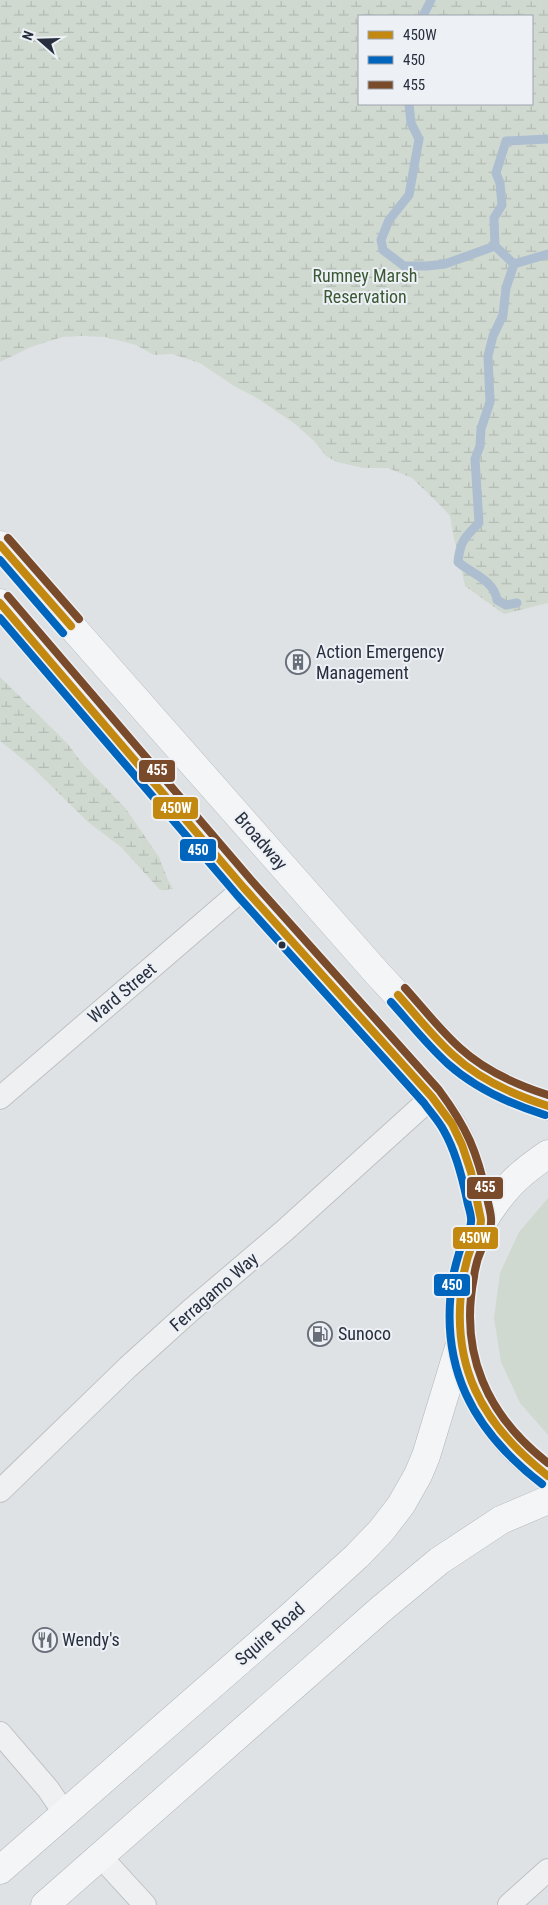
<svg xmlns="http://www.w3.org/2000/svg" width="548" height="1905" viewBox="0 0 548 1905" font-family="'Roboto Condensed',sans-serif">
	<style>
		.green { fill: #d0d9d0 }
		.wetland { fill: url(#wetland-marsh); fill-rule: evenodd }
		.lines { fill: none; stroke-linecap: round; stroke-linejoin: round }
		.stream { stroke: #adbed0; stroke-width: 9 }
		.minor-casing { stroke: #bec0c3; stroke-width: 24 }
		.primary-casing { stroke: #bcbfc3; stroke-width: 29 }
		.trunk-casing { stroke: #b2b5ba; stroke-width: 29 }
		.minor { stroke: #eff0f2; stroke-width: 22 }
		.primary { stroke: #f3f5f6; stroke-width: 28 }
		.trunk { stroke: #f3f5f6; stroke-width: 28 }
		.bus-1-casing { stroke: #edf0f5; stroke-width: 11 }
		.bus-2-casing { stroke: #edf0f5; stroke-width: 11 }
		.bus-3-casing { stroke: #edf0f5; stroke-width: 11 }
		.bus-1 { stroke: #c38810; stroke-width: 8 }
		.bus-2 { stroke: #0065bd; stroke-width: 8 }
		.bus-3 { stroke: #7a4b2a; stroke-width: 8 }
		.bus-dot { fill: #272f3e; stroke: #edf0f5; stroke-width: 2 }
		.labels { text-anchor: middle; stroke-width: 4; stroke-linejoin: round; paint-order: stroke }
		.park-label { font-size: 18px; fill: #3a5934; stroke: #edf0f5 }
		.poi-label { font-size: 18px; fill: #272f3e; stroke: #edf0f5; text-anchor: start }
		.street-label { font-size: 18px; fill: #272f3e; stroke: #edf0f5 }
		.line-badge { stroke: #edf0f5; stroke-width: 2 }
		.badge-label { font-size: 14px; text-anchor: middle; font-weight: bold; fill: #fff }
	</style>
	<defs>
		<pattern id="wetland-marsh" width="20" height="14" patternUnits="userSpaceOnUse" patternTransform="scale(1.25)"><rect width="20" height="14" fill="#d0d9d0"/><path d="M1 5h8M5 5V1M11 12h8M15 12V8" fill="none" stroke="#b3bbb4"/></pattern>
	</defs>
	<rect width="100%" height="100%" fill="#dfe2e5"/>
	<!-- green -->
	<path class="green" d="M548 1198V1435L520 1403 501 1362 494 1318 500 1273 519 1232Z"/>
	<!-- wetland -->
	<path class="wetland" d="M0 0H548V603L504 614 465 586 461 568 460 555 454 539 450 516 442 507 412 478 388 468H363L337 462 326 456 314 441 295 424 257 398 234 386 200 363 172 354 154 355 136 345 105 337 81 336 62 337 31 347 0 362ZM532 16V104H359V16Z
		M0 677 67 743 82 763 126 809 159 857 168 880 173 889 160 890 121 847 88 822 31 766 0 741Z"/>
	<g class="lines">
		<!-- stream -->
		<path class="stream" d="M423 16 431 0
			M409 104 411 123 419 139 409 195 389 220 381 240 383 250 404 266H427L445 264 495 246
			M514 264 548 254
			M517 603 506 605 497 600C494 580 472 574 458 562 460 541 465 537 479 523L475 459 480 446 481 429 490 402 488 356 493 336 503 315 506 288 514 264 495 246 494 218 502 205 500 183 496 173 506 141 548 139"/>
		<defs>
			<path id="minor" d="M0 1098 244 888
				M0 1491 128 1367 191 1310 284 1231 432 1097
				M0 1733 48 1789 65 1814
				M101 1857 145 1905
				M509 1905 548 1870"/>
			<path id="primary" d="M0 545 377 973 454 1056 480 1075 515 1093 548 1106
				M0 603 77 691 244 888 432 1097C439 1107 448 1117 454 1128 470 1158 476 1192 482 1225"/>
			<path id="trunk" d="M548 1154C535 1163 521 1173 510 1185 427 1275 449 1409 548 1476
				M0 1870 291 1616 357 1556 381 1531 401 1505 418 1475 426 1456 461 1341
				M45 1905 380 1610 439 1561 501 1520 548 1500"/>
		</defs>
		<!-- minor casing -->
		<use href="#minor" class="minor-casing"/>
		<!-- primary casing -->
		<use href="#primary" class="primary-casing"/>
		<!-- trunk casing -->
		<use href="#trunk" class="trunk-casing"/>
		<!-- minor -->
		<use href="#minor" class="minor"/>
		<!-- primary -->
		<use href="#primary" class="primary"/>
		<!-- trunk -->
		<use href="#trunk" class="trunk"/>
		<defs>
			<path id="bus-1" d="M0 545 71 626
				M0 603 244 888 432 1097 452 1124 462 1145 471 1172 481 1220C481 1230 476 1236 472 1245 468 1255 465 1266 463 1278 449 1364 481 1424 548 1476
				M398 995C416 1015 433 1037 453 1055 480 1080 514 1095 548 1106"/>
			<path id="bus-2" d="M0 560 63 633
				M0 618 237 895 424 1103C431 1113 439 1121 444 1131 456 1152 462 1176 467 1200 468 1207 472 1215 471 1222 471 1228 466 1234 464 1239 459 1251 456 1263 453 1276 438 1366 472 1430 542 1484
				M391 1002C409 1022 427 1045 448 1064 475 1088 510 1104 545 1115"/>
			<path id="bus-3" d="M8 538 79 619
				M8 596 252 881 439 1090C467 1128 477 1151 487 1197 488 1205 492 1214 491 1223 491 1232 485 1239 482 1248 478 1257 475 1267 474 1277 459 1353 487 1416 548 1463
				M405 988C423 1008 440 1030 460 1048 485 1071 517 1085 548 1095"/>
		</defs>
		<!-- bus-1 casing -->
		<use href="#bus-1" class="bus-1-casing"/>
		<!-- bus-2 casing -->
		<use href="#bus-2" class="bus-2-casing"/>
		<!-- bus-3 casing -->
		<use href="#bus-3" class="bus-3-casing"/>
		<!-- bus-1 -->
		<use href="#bus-1" class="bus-1"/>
		<!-- bus-2 -->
		<use href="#bus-2" class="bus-2"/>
		<!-- bus-3 -->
		<use href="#bus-3" class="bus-3"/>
	</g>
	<!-- icons -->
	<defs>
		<symbol id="building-ring" viewBox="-11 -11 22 22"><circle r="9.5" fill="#edf0f5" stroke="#676e78" stroke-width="1.5"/><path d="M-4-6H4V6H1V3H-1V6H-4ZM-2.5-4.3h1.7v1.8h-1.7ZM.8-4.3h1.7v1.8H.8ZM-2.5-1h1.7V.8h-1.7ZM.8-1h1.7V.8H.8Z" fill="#676e78"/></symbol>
		<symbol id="fuel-ring" viewBox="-11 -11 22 22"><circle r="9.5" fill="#edf0f5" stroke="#676e78" stroke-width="1.5"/><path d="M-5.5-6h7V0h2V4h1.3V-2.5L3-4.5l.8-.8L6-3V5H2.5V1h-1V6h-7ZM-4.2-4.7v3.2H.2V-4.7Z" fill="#676e78"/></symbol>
		<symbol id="restaurant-ring" viewBox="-11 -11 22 22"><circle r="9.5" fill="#edf0f5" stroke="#676e78" stroke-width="1.5"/><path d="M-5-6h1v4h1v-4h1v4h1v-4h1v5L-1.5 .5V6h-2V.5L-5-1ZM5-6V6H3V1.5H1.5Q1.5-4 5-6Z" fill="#676e78"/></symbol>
	</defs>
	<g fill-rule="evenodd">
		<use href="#building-ring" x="284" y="648" width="28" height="28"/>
		<use href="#fuel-ring" x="306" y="1320" width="28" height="28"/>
		<use href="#restaurant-ring" x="31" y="1626" width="28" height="28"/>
	</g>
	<!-- markers -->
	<circle class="bus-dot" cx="282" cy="945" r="4.5"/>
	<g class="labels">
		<!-- park labels -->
		<g class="park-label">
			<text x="365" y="282">Rumney Marsh<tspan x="365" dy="21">Reservation</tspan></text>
		</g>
		<!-- poi labels -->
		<g class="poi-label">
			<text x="316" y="658">Action Emergency<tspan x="316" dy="21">Management</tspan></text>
			<text x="338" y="1340">Sunoco</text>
			<text x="62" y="1646">Wendy's</text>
		</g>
		<!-- street labels -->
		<g class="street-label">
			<text transform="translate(261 841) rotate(49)" y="6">Broadway</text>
			<text transform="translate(122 993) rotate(-40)" y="6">Ward Street</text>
			<text transform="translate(214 1292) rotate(-41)" y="6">Ferragamo Way</text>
			<text transform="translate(270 1634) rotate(-41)" y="6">Squire Road</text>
		</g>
	</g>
	<g class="line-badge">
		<rect x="138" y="759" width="38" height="24" rx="5" fill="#7a4b2a"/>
		<rect x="152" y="796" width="47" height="24" rx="5" fill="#c38810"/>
		<rect x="179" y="838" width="38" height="24" rx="5" fill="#0065bd"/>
		<rect x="466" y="1176" width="38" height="24" rx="5" fill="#7a4b2a"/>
		<rect x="452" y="1226" width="47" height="24" rx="5" fill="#c38810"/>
		<rect x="433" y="1273" width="38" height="24" rx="5" fill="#0065bd"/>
	</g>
	<g class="badge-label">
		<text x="157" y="775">455</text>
		<text x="176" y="813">450W</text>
		<text x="198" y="855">450</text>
		<text x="485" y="1192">455</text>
		<text x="475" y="1243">450W</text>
		<text x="452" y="1290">450</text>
	</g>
	<!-- legend -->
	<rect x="358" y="15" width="175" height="90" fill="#edf0f5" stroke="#9ea3ac"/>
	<rect x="368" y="31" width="25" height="8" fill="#c38810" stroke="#9ea3ac"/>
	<text x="403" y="40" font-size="15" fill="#272f3e">450W</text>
	<rect x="368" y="56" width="25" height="8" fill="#0065bd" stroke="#9ea3ac"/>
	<text x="403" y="65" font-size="15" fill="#272f3e">450</text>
	<rect x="368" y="81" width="25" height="8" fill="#7a4b2a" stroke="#9ea3ac"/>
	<text x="403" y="90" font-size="15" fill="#272f3e">455</text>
	<!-- north arrow -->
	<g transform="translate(40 40) rotate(290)" stroke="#edf0f5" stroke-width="4" paint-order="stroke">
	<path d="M0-4L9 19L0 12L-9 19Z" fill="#272f3e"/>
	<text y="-8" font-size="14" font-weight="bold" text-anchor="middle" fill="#272f3e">N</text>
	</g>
</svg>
